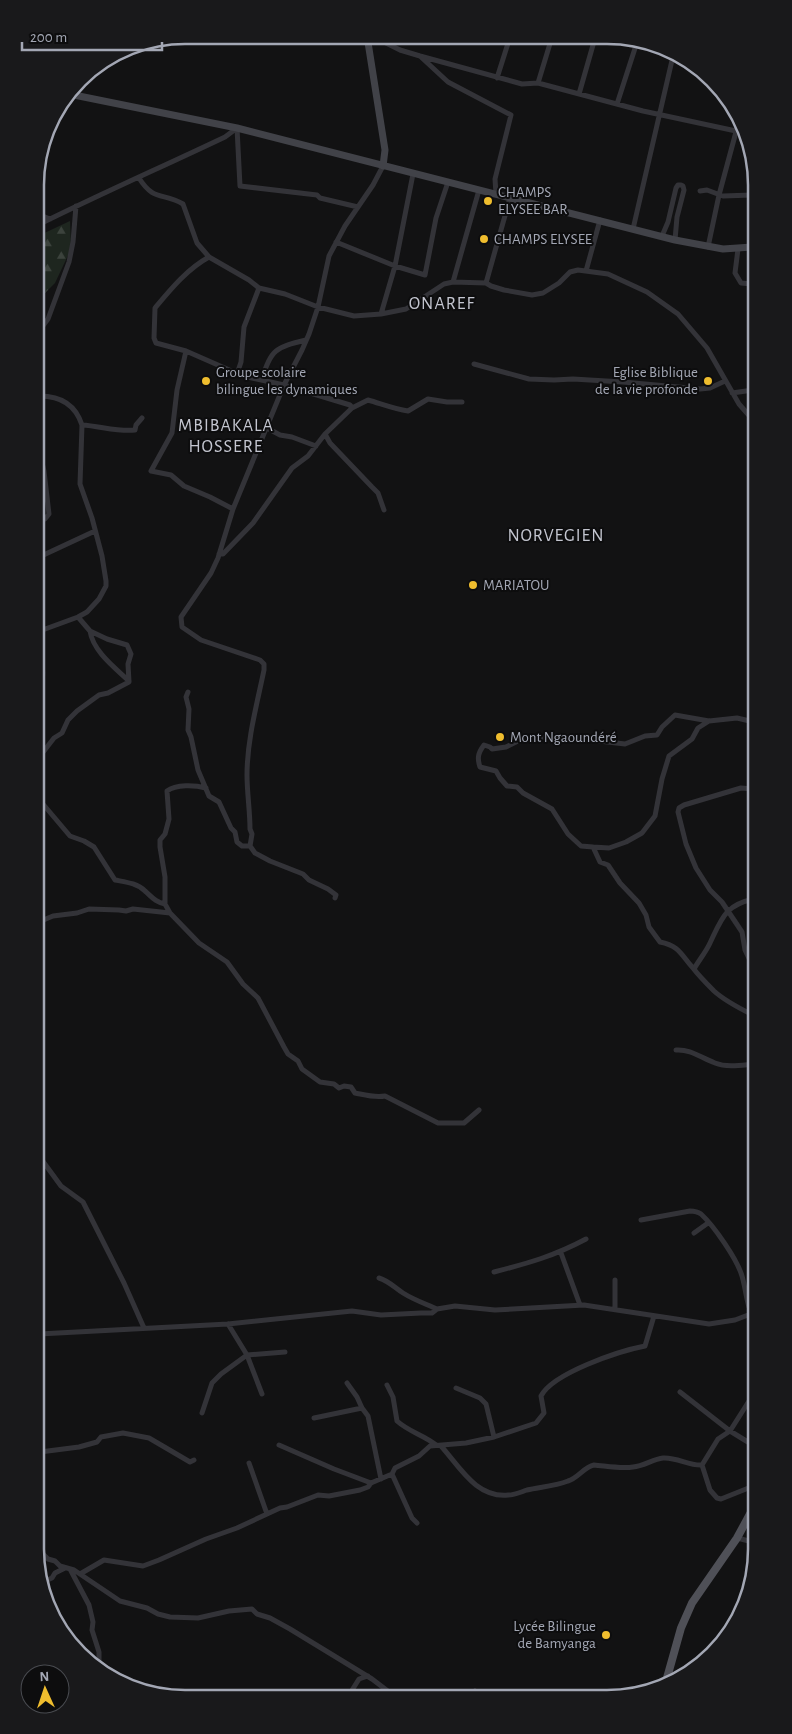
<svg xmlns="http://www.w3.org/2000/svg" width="792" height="1734" viewBox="0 0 792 1734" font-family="'Alegreya Sans',sans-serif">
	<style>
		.forest { fill: url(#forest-firs) }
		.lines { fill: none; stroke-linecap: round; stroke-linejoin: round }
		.street { stroke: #333338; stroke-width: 5 }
		.secondary { stroke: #414248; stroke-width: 7 }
		.primary { stroke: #4f5057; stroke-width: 8 }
		.poi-dot { fill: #efbd2e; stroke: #0d0d0e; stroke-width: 2 }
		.labels { text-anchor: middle; stroke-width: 4; stroke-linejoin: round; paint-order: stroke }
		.poi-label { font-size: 15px; fill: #a3a7b4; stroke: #0d0d0e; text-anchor: start }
		.quarter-label { font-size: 18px; letter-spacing: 1px; fill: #c4c6d0; stroke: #0d0d0e }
		.rim { fill: none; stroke: #a3a7b4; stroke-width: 2.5 }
	</style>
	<defs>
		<pattern id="forest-firs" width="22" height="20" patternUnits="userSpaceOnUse" patternTransform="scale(1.25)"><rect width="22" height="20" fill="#1e261f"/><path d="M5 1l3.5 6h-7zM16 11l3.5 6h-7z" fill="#3c433d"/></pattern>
	</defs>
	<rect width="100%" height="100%" fill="#121213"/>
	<!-- forest -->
	<path class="forest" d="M70 221 71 249 55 283 36 302V237Z"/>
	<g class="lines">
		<!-- street -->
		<path class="street" d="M372 36 400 50 420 56 522 84 538 83 643 111 736 131 747 135
			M421 57 448 82 511 115 495 179 496 194
			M497 78 510 37
			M538 83 552 37
			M579 94 595 38
			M617 104 638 39
			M237 128 240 186 317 195 320 198 358 207
			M139 178C154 202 163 192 183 204L197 243 209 257 249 280 259 288 285 294 318 307 354 316 381 314 406 309 444 284 453 282 486 283 491 286 504 290 532 295 543 293 559 283 570 272 578 270 608 274 647 292 678 314 707 348 739 404 753 420
			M700 191 707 190 723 196 752 195
			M35 213 50 219
			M36 226C98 195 162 167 225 137L237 128
			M633 229 673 56
			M662 236 668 222 676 188 678 185H681L683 186 684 190 677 217 675 240
			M336 242 395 266 425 275 436 218 448 182
			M708 247 719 195 740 117
			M738 249 735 273 741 283 752 284
			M209 257C187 269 170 290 155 308L154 338 156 343 186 351 243 376 284 385 350 405 352 408 325 434 308 456 292 468 253 523 223 554H219
			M586 271 600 220
			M453 282 479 190
			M486 283 510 198
			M381 314 395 266 413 174
			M36 335 48 319 69 262 73 242 76 206
			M750 343 752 342
			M186 351 177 390 172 433 151 471 171 475 184 486 210 497 233 509
			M474 364 529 379 554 380 573 379 623 382 700 389 710 388 725 381
			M237 374 241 362 244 327 259 288
			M262 380C270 349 277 347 306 340
			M732 393 753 390
			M36 396C58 395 75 403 82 425L80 484 92 518 102 556 106 581V586L99 599 87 612 78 617 37 632
			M352 408 368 400C382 404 394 409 408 411L428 399 447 402H462
			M82 425C100 426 118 432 135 430L136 425 142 418
			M267 428 280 435 292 437 316 446
			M325 434 330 443 372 487 378 493 384 510
			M36 437 44 471 49 514 45 519 37 522
			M37 558 95 531
			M90 631C93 651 114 667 129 681
			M37 649C46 666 43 684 37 702
			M188 692 186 697 189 709 188 730 191 737 198 770 209 796 219 802 231 828 235 832 237 842 242 846H250L255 853 270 861 303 874 309 880 328 889 336 895 335 898
			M37 709 39 724 37 734
			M754 722 737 718 709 721 675 715 662 727 657 735 645 736 625 744 556 736 539 738 520 740 506 747 492 749 490 747 484 745C478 753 477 758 480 767L496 771 500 778 507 786 517 787 523 793 552 809 568 834 581 846 593 847 600 862 608 865 620 883 639 903 646 915 649 927 660 942C680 946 681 955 693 968 699 976 707 984 714 991 726 1002 741 1009 755 1016
			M37 760 54 738 62 733 68 720 77 711 99 695 108 693 129 682 128 664 131 654 127 645 107 639 90 631 78 617
			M754 789 741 788 684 805 679 808 678 812 686 844 696 868 710 890 722 902 742 932 745 950 755 971
			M37 797 70 836 84 841 94 847 115 880C125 882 137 883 145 891 152 897 155 902 165 904L170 913
			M250 846 252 834 250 829C250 811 247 793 247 775 247 740 257 704 264 670V664L260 660 201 640 182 627 181 617 211 573 218 558 233 509 284 385 302 350 309 334 318 307 329 256 345 226 373 185 383 166
			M593 847 609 848 626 842 642 833 655 816 662 779 669 756 692 739 698 728 709 721
			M165 904V877L160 847V840L165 834 169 819 167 791C176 784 195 785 206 788
			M38 921H41L53 916 77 913 89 909 119 910 126 911 133 909 170 913 199 943 227 962 243 984 258 998 284 1047 288 1054 298 1061 302 1069 320 1082 334 1084 339 1088 344 1086 351 1087 355 1093C365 1095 375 1098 385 1096L438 1123H464L479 1110
			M694 969C699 960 706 952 710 943 722 918 725 905 754 899
			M676 1050C691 1049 701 1058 715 1063 728 1068 742 1065 755 1064
			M39 1156 61 1186 83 1202 124 1283 144 1328
			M641 1220 690 1211C694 1211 697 1211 701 1214 714 1226 737 1259 742 1276 745 1286 746 1297 749 1307L754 1312
			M694 1233 708 1223
			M561 1253 580 1305
			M494 1272C529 1263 554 1256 586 1239
			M379 1278C389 1281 395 1288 403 1293 414 1300 426 1304 437 1309
			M615 1309V1280
			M228 1324 247 1355 262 1394
			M39 1334 228 1324 352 1311 381 1315 421 1313H432L437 1309 455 1306 495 1310 584 1305 709 1324 735 1320 756 1312
			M347 1383 357 1397 362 1408
			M387 1385 393 1397 397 1421C409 1432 424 1435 436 1445
			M456 1388 480 1398 486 1404 494 1437
			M680 1392 730 1431 756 1447
			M202 1413 212 1383 221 1374 247 1355 285 1352
			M314 1418 362 1408 368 1416 381 1479
			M279 1445 334 1469 371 1483
			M441 1446C460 1467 476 1498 508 1495 515 1495 521 1492 527 1490 541 1487 555 1486 568 1481 578 1478 584 1467 594 1465 606 1466 621 1469 633 1467 644 1466 653 1459 663 1458 677 1457 689 1466 702 1465L718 1439 730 1431 756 1390
			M40 1452 79 1447 97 1442 101 1437 123 1433 149 1438 190 1462 194 1460
			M249 1463 267 1514
			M702 1465 710 1490 717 1498 721 1499 756 1485
			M392 1474 412 1518 417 1523
			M737 1538 757 1543
			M40 1551 48 1559 55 1561 60 1566 74 1570 120 1601 147 1608 158 1614 170 1617 198 1618 229 1611 252 1609 257 1614 270 1618 290 1629 372 1679 393 1695
			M70 1569 89 1605 93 1622 92 1630 99 1652V1661L105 1671
			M80 1574 104 1560 143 1566 159 1560 206 1539 237 1528 280 1508 287 1507 318 1495 329 1496 360 1490 368 1487 371 1483 392 1474 395 1468 419 1456 430 1446 466 1443 494 1437 536 1423 544 1413 541 1396C553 1373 619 1351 645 1346L654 1316
			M40 1583 52 1578 55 1573 65 1568
			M475 1691 480 1695
			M349 1695 359 1679 368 1676"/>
		<!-- secondary -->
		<path class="secondary" d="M367 36 385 150 383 166
			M69 94 237 128 675 240 723 249 752 247"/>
		<!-- primary -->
		<path class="primary" d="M665 1685 681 1628 692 1603 737 1538 756 1503"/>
	</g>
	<!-- markers -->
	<g class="poi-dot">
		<circle cx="488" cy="201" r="5"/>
		<circle cx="484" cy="239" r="5"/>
		<circle cx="206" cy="381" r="5"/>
		<circle cx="708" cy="381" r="5"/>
		<circle cx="473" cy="585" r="5"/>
		<circle cx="500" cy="737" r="5"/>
		<circle cx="606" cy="1635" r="5"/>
	</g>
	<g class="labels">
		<!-- poi labels -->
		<g class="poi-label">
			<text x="498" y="197">CHAMPS<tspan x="498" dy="17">ELYSEE BAR</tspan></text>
			<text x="494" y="244">CHAMPS ELYSEE</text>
			<text x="216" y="377">Groupe scolaire<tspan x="216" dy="17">bilingue les dynamiques</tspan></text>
			<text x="698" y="377" text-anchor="end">Eglise Biblique<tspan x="698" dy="17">de la vie profonde</tspan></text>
			<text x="483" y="590">MARIATOU</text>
			<text x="510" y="742">Mont Ngaoundéré</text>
			<text x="596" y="1631" text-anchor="end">Lycée Bilingue<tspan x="596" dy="17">de Bamyanga</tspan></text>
		</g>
		<!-- quarter labels -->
		<g class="quarter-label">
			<text x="442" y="309">ONAREF</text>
			<text x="226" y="431">MBIBAKALA<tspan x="226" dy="21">HOSSERE</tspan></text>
			<text x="556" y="541">NORVEGIEN</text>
		</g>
	</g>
	<!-- crop -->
	<path d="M0 0H792V1734H0ZM185 44H607A141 141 0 0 1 748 185V1549A141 141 0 0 1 607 1690H185A141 141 0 0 1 44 1549V185A141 141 0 0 1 185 44Z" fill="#19191b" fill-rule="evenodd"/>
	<path class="rim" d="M185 44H607A141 141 0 0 1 748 185V1549A141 141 0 0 1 607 1690H185A141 141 0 0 1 44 1549V185A141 141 0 0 1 185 44Z"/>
	<!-- north arrow -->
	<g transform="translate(45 1689) rotate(357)"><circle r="24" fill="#0d0d0e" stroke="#494b50"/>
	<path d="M0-4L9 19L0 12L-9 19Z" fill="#efbd2e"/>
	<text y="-8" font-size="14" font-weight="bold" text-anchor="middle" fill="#a3a7b4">N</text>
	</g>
	<!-- scale -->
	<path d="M22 42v8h140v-8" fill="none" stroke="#a3a7b4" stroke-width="2.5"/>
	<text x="30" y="42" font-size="15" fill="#a3a7b4" stroke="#0d0d0e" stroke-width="4" paint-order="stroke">200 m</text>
</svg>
